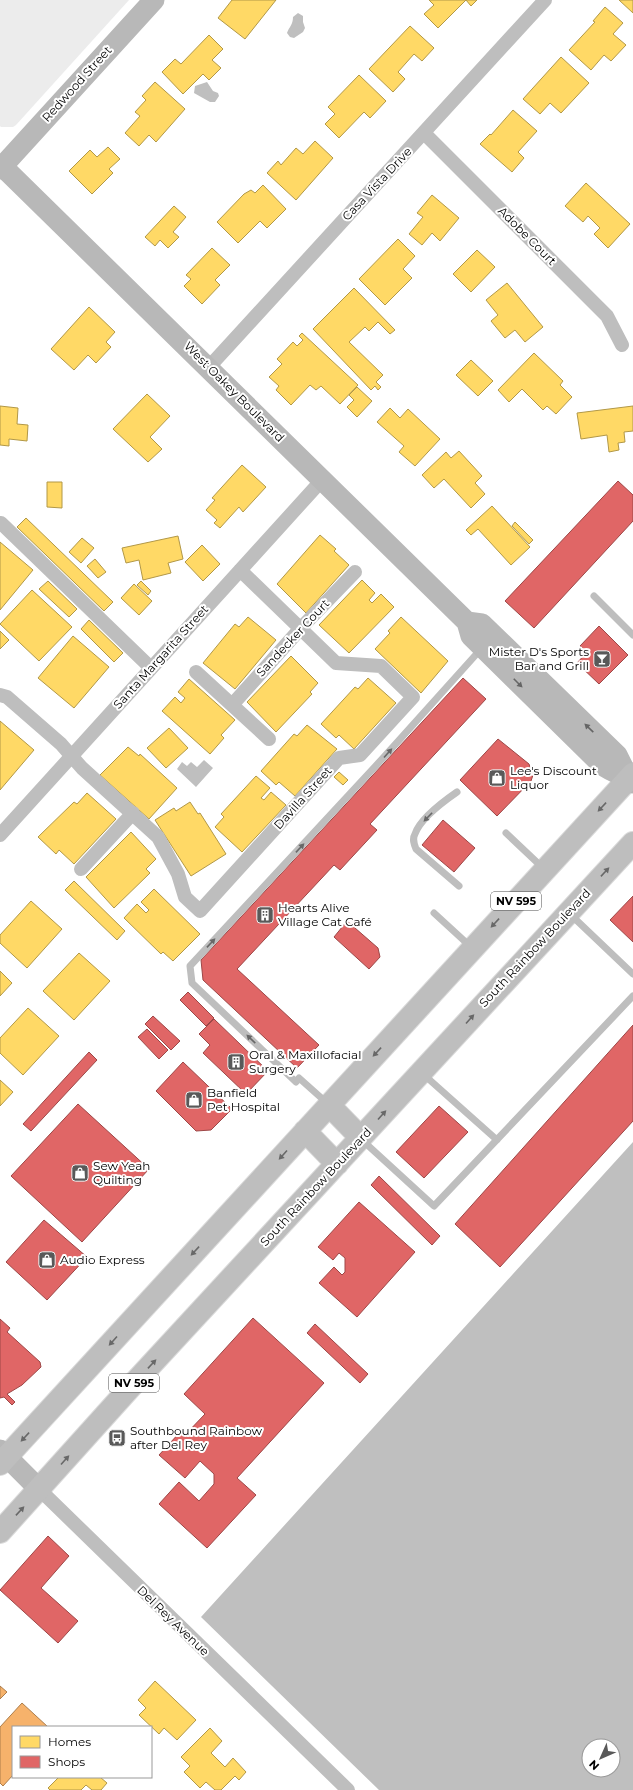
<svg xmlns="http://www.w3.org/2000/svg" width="633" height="1790" viewBox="0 0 633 1790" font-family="Montserrat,sans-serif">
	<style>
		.green { fill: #ececec }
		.water { fill: #bfbfbf; fill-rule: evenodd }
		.homes { fill: #ffd966; stroke: #b29847 }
		.shops { fill: #e06666; stroke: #9d4747 }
		.health { fill: #f6b26b; stroke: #ac7d4b }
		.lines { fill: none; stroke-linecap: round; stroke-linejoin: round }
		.primary-casing { stroke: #dbdbdb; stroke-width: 24 }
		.lane { stroke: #bebebe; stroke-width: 7 }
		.street { stroke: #bebebe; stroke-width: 14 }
		.secondary { stroke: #b8b8b8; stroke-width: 21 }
		.primary { stroke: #bebebe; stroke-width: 22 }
		.oneway { fill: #656565 }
		.oneway2 { fill: #686868 }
		.labels { text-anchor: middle; stroke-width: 4; stroke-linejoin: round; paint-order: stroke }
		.shield { fill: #fff; stroke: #4c4c4c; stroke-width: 1 }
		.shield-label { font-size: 11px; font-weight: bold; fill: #000 }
		.street-label { font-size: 12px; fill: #000; stroke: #fff }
		.poi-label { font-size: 12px; fill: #000; stroke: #fff; text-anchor: start }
	</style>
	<rect width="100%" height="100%" fill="#fff"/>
	<!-- green -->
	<path class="green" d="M0 0H129L16 125 13 127H1L0 126Z"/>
	<!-- water -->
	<path class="water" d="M298 13 303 16V22L305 28 303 32 294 38 290 37 287 33C289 27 293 25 293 17Z
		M207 82 213 91 218 93 219 96 215 102H210L194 93 195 86Z
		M204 760 213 768 196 787 177 769 182 762 187 766 191 762 197 767Z
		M633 1142V1790H379L201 1617ZM589 1746H613V1770H589Z"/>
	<!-- homes -->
	<path class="homes" d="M232 0H276L245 39 218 18Z
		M429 0H477L471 6 466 0 438 28 424 14 434 5Z
		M619 0H633V13Z
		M605 7 623 23 613 34 626 45 611 61 604 55 591 70 569 50 595 22 593 21Z
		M410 26 434 48 422 61 414 54 398 72 405 79 393 92 369 69Z
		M209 35 223 49 212 60 221 68 209 80 203 74 183 94 162 72 175 59 181 64Z
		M561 57 589 83 561 113 550 103 540 114 523 99Z
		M359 75 386 101 370 118 364 112 339 138 325 124 335 114 328 107Z
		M155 82 185 109 156 142 149 135 139 146 125 133 140 116 135 112 146 100 142 96Z
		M513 110 537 131 518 152 524 158 512 172 480 144 490 134 491 135Z
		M315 141 333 158 296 200 267 173 278 161 281 165 296 148 303 154Z
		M108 147 120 159 109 169 113 173 92 194 69 171 90 150 97 157Z
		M586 183 630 224 608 248 594 234 600 228 588 216 583 222 565 206Z
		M263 185 286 209 267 228 260 221 238 243 217 222 244 194 251 190 255 193Z
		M432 195 459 218 440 241 432 233 422 245 409 234 423 217 417 213Z
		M174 206 186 217 173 232 179 237 168 248 160 240 155 246 145 237Z
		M398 239 415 256 403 269 412 278 385 305 359 279Z
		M212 248 230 265 215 280 220 285 202 304 184 286 191 279 186 275Z
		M477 250 495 267 471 292 453 274Z
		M507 283 543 327 525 342 515 330 505 338 491 321 498 315 486 300Z
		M354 288 395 330 390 334 378 322 369 331 365 327 349 342 383 375 376 382 381 387 378 390 375 386 371 390 313 329Z
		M89 307 115 332 106 342 111 347 96 363 88 355 74 370 51 349Z
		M302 333 358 385 340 404 321 386 316 390 310 385 291 405 276 390 279 386 269 377 282 364 277 359 293 342 297 346 303 340 299 336Z
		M534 353 563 381 560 385 572 397 556 414 547 406 543 410 522 389 509 402 498 390Z
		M471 360 493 381 478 396 456 375Z
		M357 387 372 401 357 417 347 407 354 400 349 395Z
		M147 394 170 416 150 437 162 449 148 462 113 429Z
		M0 406 18 408 17 424 28 425 27 441 9 439V446L0 445Z
		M633 406V431L624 432 625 442 618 443 619 450 609 452 607 435 581 439 577 413Z
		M390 408 400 418 408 409 440 439 415 466 399 452 404 446 377 422Z
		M459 451 482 476 475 483 485 494 471 508 444 479 434 488 422 475 446 452 451 458Z
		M242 465 266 487 243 512 239 507 220 528 214 523 217 520 206 510 215 500 212 498Z
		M47 482H62V508L47 507Z
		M492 506 530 547 511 565 478 529 471 535 466 530Z
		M26 518 113 602 104 611 17 527Z
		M515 522 533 540 529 544 512 526Z
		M320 535 336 549 334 551 349 565 306 613 277 584Z
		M178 536 183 559 168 563 171 573 143 580 139 560 126 563 122 548Z
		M82 538 94 548 81 563 69 552Z
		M0 542 33 570 0 610Z
		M202 545 220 564 203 581 185 562Z
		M95 559 106 572 98 578 87 566Z
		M362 580 375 593 369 600 372 603 381 594 394 607 349 653 319 625Z
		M48 581 77 609 69 617 39 589Z
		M141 581 151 591 148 595 137 585Z
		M134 584 152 601 139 615 121 598Z
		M32 590 72 627 39 661 0 624Z
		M248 617 276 640 235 689 203 663 235 624 239 627Z
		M401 617 448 661 421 693 375 649 390 633 388 631Z
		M89 620 123 653 114 662 81 629Z
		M0 631 9 640 0 649Z
		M73 636 109 667 74 708 38 678Z
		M291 656 318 683 310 692 312 694 276 732 247 702Z
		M368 678 396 703 354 749 339 735 336 738 321 724 355 687 358 689Z
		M189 679 235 720 221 735 224 738 210 754 162 711 175 697 181 703 185 698 178 692Z
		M0 721 34 750 0 790Z
		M307 725 337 749 295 796 279 782 276 785 261 771 294 734 297 736Z
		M169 728 188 748 166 768 147 748Z
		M128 747 139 756 140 754 177 788 149 819 100 775Z
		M339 772 348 780 343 785 334 777Z
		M256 776 270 788 261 798 264 800 271 792 286 805 242 852 215 827 224 817 221 814Z
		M87 793 116 819 74 864 59 850 56 854 38 837 74 802 77 804Z
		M190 802 198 814 200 813 226 854 191 876 155 820 174 808 176 811Z
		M131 832 156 859 146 869 150 873 114 908 86 877Z
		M74 881 125 931 117 940 65 890Z
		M154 889 200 934 173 961 163 952 161 954 124 918 137 904 146 913 149 910 141 902Z
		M31 901 62 929 27 968 0 943V935Z
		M79 953 110 981 74 1020 43 991Z
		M0 971 12 983 0 996Z
		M28 1008 59 1036 23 1075 0 1053V1038Z
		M0 1080 13 1092 0 1106Z
		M155 1681 196 1720 177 1740 164 1728 159 1734 139 1715 146 1708 138 1700Z
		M210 1728 222 1741 211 1753 225 1767 233 1758 246 1772 239 1780 235 1776 221 1790H215L206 1782 200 1788 184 1772 190 1766 181 1757Z
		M59 1777H100L107 1783 101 1790H92L86 1785 81 1790H50L48 1788Z"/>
	<!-- shops -->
	<path class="shops" d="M618 481 633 495V521L534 628 505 601Z
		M599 626 628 655 599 684 577 663 587 652 580 646Z
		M463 678 486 699 370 824 377 830 340 870 334 865 237 969 319 1045 297 1068 203 980 201 960Z
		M498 739 529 764 533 775 531 781 497 816 460 780Z
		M443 820 475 848 454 872 422 845Z
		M633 896V942L610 920Z
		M347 921 378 948 380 957 369 969 334 937Z
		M188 992 214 1018 206 1026 180 1000Z
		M153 1016 180 1041 171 1050 145 1024Z
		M214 1019 268 1071 246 1094 203 1053 210 1045 199 1034Z
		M633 1025V1121L500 1267 455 1224Z
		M147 1029 168 1050 159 1059 138 1037Z
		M89 1052 97 1060 31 1131 23 1124Z
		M183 1062 232 1109 211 1130 196 1131 156 1091Z
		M78 1104 149 1169 82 1242 11 1176Z
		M439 1106 468 1132 424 1178 396 1152Z
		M379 1176 440 1236 432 1245 371 1185Z
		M359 1202 415 1252 357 1317 319 1283 334 1267 342 1275 345 1272V1258L339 1253 333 1260 318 1247Z
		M44 1220 87 1257 47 1300 6 1262Z
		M253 1318 324 1383 237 1478 256 1495 207 1548 159 1504 179 1482 199 1501 214 1484V1474L200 1461 185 1478 159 1455 181 1431 185 1435 205 1414 184 1394Z
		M0 1319 10 1328 7 1332 40 1362 41 1367 22 1385 7 1394 15 1402 12 1405 4 1397 0 1398Z
		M315 1324 368 1374 360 1383 307 1333Z
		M48 1536 69 1556 41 1588 78 1621 58 1643 0 1590Z"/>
	<!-- health -->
	<path class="health" d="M0 1686 7 1692 0 1699Z
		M22 1703 48 1727H13V1775L3 1786 0 1783V1727Z"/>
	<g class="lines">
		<defs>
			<path id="primary" d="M329 1105 361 1138
				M305 1131 337 1164
				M0 1464 633 774
				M0 1532 136 1381 633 843"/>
		</defs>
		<!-- primary casing -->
		<use href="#primary" class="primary-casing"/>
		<!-- lane -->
		<path class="lane" d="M594 596 633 635
			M457 792C444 801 420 819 415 834 412 839 414 844 416 849L459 886
			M506 833 543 868
			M434 913 471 947
			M571 915 633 974
			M423 1074 497 1140
			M327 1103 299 1078 296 1082 192 983 190 966 384 757 481 649
			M362 1140 434 1206 633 996"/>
		<!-- street -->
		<path class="street" d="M424 133 607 316 622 345
			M209 367 545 0
			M0 524 1 523 151 668
			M196 672 269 739
			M0 695 7 697 61 744 82 768 158 837 178 874 185 897 200 911 339 758 360 755 413 697 381 666 336 663 240 570
			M232 705 301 628 355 572
			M0 835 322 480
			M81 869 133 813
			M39 1489 348 1790"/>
		<!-- secondary -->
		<path class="secondary" d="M0 164 467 622 471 636 600 763C609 772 624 774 633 783
			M0 169 154 0
			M467 622 482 624 617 755 629 779
			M0 1450 39 1489"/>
		<!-- primary -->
		<use href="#primary" class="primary"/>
	</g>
	<!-- one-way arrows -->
	<defs><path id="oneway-solid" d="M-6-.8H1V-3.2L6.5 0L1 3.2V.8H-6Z"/></defs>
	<g class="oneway">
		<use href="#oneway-solid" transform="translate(518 683) rotate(45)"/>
		<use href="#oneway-solid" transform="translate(589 728) rotate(-136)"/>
	</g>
	<g class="oneway2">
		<use href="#oneway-solid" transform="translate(388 753) rotate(-48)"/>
		<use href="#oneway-solid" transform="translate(602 807) rotate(133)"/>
		<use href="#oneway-solid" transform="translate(428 817) rotate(134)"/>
		<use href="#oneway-solid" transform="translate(300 848) rotate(-47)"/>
		<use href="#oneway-solid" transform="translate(605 872) rotate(-47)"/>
		<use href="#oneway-solid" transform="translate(495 923) rotate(133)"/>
		<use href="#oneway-solid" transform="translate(211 943) rotate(-47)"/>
		<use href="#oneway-solid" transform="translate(470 1019) rotate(-48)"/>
		<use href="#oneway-solid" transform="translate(251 1039) rotate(-136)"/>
		<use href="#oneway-solid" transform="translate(377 1052) rotate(133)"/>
		<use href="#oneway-solid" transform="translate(382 1115) rotate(-48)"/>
		<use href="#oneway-solid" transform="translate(283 1155) rotate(132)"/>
		<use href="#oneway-solid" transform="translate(195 1251) rotate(133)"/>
		<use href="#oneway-solid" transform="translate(113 1341) rotate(132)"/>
		<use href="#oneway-solid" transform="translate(152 1364) rotate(-47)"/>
		<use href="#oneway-solid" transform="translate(25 1437) rotate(133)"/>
		<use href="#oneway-solid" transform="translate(65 1460) rotate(-48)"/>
		<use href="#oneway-solid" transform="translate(20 1511) rotate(-47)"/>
	</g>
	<!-- icons -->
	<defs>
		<symbol id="bar-square" viewBox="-11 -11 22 22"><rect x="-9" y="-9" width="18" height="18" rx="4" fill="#595959" stroke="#fff"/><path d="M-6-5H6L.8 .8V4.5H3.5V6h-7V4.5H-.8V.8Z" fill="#fff"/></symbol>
		<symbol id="shop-square" viewBox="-11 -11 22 22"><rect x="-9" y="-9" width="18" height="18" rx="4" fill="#595959" stroke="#fff"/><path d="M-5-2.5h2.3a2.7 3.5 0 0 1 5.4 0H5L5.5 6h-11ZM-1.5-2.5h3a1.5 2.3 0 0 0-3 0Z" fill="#fff"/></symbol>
		<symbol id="building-square" viewBox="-11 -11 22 22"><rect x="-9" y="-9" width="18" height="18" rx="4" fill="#595959" stroke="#fff"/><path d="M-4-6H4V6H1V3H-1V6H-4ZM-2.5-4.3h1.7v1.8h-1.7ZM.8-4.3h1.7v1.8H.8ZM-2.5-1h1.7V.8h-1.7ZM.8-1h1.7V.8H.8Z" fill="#fff"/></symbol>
		<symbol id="bus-square" viewBox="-11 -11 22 22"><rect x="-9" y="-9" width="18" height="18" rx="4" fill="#595959" stroke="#fff"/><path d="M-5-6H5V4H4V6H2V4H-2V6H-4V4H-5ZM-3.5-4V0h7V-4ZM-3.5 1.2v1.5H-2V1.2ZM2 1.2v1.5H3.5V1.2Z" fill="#fff"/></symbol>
	</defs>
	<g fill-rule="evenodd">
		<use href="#bar-square" x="592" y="649" width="20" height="20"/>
		<use href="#shop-square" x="487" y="768" width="20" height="20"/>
		<use href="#building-square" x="255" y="905" width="20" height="20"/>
		<use href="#building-square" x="226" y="1052" width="20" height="20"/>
		<use href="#shop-square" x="184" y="1090" width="20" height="20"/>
		<use href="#shop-square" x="70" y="1163" width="20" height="20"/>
		<use href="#shop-square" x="37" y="1250" width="20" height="20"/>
		<use href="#bus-square" x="107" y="1428" width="20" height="20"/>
	</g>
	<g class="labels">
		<!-- shield labels -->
		<g class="shield">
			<rect x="491" y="892" width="50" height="18" rx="3"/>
			<rect x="109" y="1374" width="50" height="18" rx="3"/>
		</g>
		<g class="shield-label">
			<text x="516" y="905">NV 595</text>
			<text x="134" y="1387">NV 595</text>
		</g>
		<!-- street labels -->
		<g class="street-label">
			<text transform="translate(77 84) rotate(-48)" y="4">Redwood Street</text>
			<text transform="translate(377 184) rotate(-47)" y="4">Casa Vista Drive</text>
			<text transform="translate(527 236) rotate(45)" y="4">Adobe Court</text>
			<text transform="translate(234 392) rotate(45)" y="4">West Oakey Boulevard</text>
			<text transform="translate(293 638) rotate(-47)" y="4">Sandecker Court</text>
			<text transform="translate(161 657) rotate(-48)" y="4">Santa Margarita Street</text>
			<text transform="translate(303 798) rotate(-48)" y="4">Davilla Street</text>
			<text transform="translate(535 948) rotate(-47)" y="4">South Rainbow Boulevard</text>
			<text transform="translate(316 1187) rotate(-47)" y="4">South Rainbow Boulevard</text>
			<text transform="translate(173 1621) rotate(44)" y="4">Del Rey Avenue</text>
		</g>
		<!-- poi labels -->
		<g class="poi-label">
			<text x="589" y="656" text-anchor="end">Mister D's Sports<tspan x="589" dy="14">Bar and Grill</tspan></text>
			<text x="510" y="775">Lee's Discount<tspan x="510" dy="14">Liquor</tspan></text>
			<text x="278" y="912">Hearts Alive<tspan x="278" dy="14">Village Cat Café</tspan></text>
			<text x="249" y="1059">Oral &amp; Maxillofacial<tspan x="249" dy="14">Surgery</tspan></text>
			<text x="207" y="1097">Banfield<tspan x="207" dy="14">Pet Hospital</tspan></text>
			<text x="93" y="1170">Sew Yeah<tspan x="93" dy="14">Quilting</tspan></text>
			<text x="60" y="1264">Audio Express</text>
			<text x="130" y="1435">Southbound Rainbow<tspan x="130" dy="14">after Del Rey</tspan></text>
		</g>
	</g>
	<!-- legend -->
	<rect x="12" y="1726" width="140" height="52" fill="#ffffff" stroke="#999999"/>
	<rect x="20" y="1736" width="20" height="12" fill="#ffd966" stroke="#999999"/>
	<text x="48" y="1746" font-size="12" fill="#000000">Homes</text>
	<rect x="20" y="1756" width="20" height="12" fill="#e06666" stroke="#999999"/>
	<text x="48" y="1766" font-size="12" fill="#000000">Shops</text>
	<!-- north arrow -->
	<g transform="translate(601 1758) rotate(225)"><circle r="19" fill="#ffffff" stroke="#999999"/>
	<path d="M0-3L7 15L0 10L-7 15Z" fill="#595959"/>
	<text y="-6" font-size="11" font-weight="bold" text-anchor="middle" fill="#000000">N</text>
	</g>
</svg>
